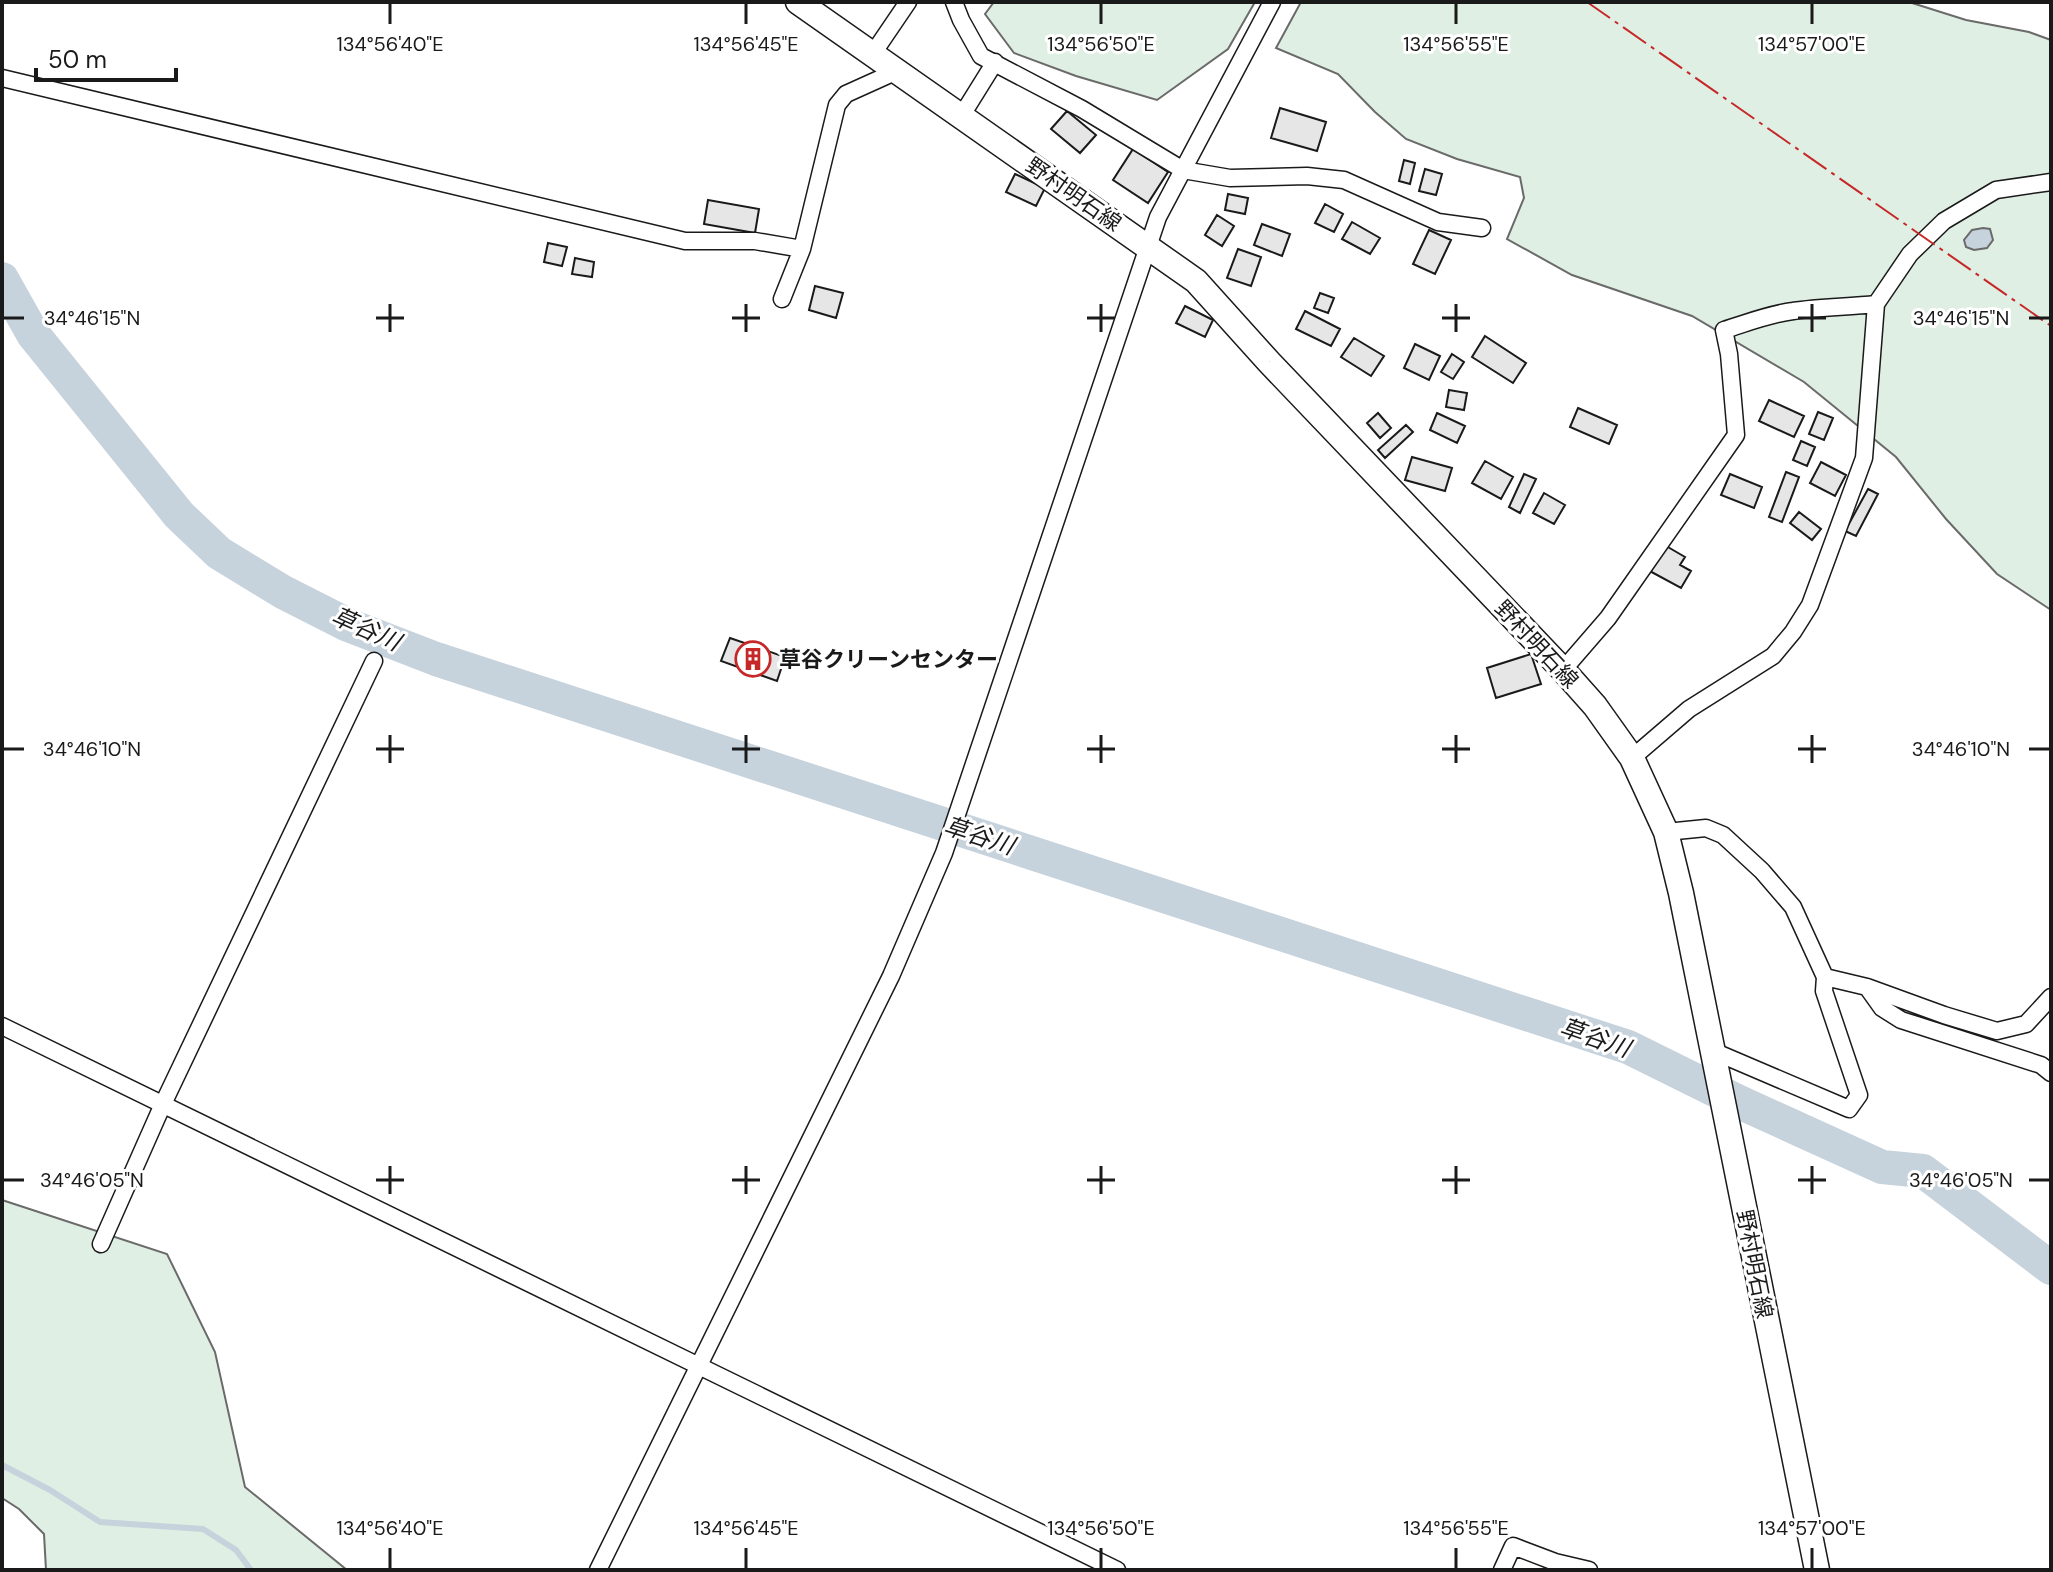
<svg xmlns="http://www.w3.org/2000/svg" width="2053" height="1572" viewBox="0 0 2053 1572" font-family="'DM Sans','Noto Sans JP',sans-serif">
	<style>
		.green { fill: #e0efe3; stroke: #6a6a6a; stroke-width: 2 }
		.water { fill: #c6d2dc; stroke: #6a6a6a; stroke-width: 2 }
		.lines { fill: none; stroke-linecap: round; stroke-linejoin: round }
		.stream { stroke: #c6d2dc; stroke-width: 6 }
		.river { stroke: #c6d2dc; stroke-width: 34 }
		.building { fill: #e6e6e6; stroke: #1a1a1a; stroke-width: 2 }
		.minor-casing { stroke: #1a1a1a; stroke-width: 19 }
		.secondary-casing { stroke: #1a1a1a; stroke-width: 27 }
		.minor { stroke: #fff; stroke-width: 16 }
		.secondary { stroke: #fff; stroke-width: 24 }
		.power { stroke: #c62828; stroke-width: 2; stroke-dasharray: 28 6 4 6; stroke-linecap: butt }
		.ticks { fill: none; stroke: #1a1a1a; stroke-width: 3 }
		.labels { text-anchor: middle; stroke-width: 6; stroke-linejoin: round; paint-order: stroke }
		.street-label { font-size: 22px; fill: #1a1a1a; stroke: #fff }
		.poi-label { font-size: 22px; font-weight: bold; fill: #1a1a1a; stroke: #fff; text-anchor: start }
		.water-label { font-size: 24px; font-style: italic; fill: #1a1a1a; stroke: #fff }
		.ticks-label { font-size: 20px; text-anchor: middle; fill: #1a1a1a; stroke: #fff; stroke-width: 6; stroke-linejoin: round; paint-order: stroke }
	</style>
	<rect width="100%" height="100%" fill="#fff"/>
	<!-- green -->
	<path class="green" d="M994 2H1255L1228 49 1157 100 1076 76 1014 53 985 14Z
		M1301 2H1909L1966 20 2029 32 2051 40V610L1997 574 1946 519 1896 457 1804 382 1692 316 1572 275 1507 239 1524 198 1520 177 1457 159 1406 139 1375 112 1338 74 1276 48Z
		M2 1200 167 1254 215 1352 245 1487 347 1570H46L44 1534 19 1509 2 1498Z"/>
	<!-- water -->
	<path class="water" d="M1983 228 1990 229 1993 240 1987 248 1974 250 1966 247 1964 240 1972 230Z"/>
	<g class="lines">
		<!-- stream -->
		<path class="stream" d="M2 1465 50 1490 100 1522 203 1529 236 1550 251 1570"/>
		<!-- river -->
		<path class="river" d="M2 279 33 334 179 515 219 553 283 592 348 625 436 659 1628 1047 1739 1102 1882 1167 1923 1171 2051 1268"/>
	</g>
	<!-- building -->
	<path class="building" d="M1280 108 1326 122 1317 151 1271 138Z
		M1067 111 1096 135 1080 153 1051 129Z
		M1133 149 1168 172 1148 203 1113 180Z
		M1404 160 1415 163 1410 184 1399 181Z
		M1425 169 1442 174 1436 195 1419 191Z
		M1015 174 1045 188 1036 206 1006 192Z
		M1228 194 1248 198 1245 214 1225 210Z
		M708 200 759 209 755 233 704 224Z
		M1325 204 1343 214 1334 232 1315 223Z
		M1217 215 1234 226 1222 246 1205 235Z
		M1352 222 1380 238 1370 254 1342 239Z
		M1262 224 1290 234 1282 256 1254 245Z
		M1429 230 1451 240 1435 274 1413 264Z
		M548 243 567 247 562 266 544 262Z
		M1238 249 1261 257 1251 286 1227 278Z
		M575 258 594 262 592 277 572 274Z
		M815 286 843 293 836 318 809 310Z
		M1320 293 1334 298 1328 313 1314 308Z
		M1185 306 1213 320 1205 337 1176 323Z
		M1305 311 1340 329 1331 346 1296 329Z
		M1485 336 1526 363 1513 383 1472 357Z
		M1354 338 1384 356 1371 376 1341 357Z
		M1415 344 1440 356 1429 380 1404 368Z
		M1452 354 1464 362 1453 379 1441 372Z
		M1449 390 1467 393 1464 410 1446 407Z
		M1769 400 1804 416 1794 437 1759 421Z
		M1578 408 1617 425 1609 444 1570 427Z
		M1818 412 1833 418 1824 440 1809 434Z
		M1378 413 1391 428 1380 438 1367 423Z
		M1437 413 1465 426 1457 443 1430 430Z
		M1406 425 1413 432 1385 458 1378 450Z
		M1801 441 1815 447 1807 466 1793 460Z
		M1412 457 1452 468 1445 491 1405 480Z
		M1485 461 1513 477 1501 499 1472 483Z
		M1821 462 1846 475 1835 496 1810 483Z
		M1786 472 1799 477 1782 522 1769 517Z
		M1524 474 1536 479 1520 513 1509 507Z
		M1730 474 1762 487 1754 508 1721 495Z
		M1868 489 1878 494 1856 536 1845 531Z
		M1544 493 1565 505 1554 524 1533 513Z
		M1799 512 1821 529 1812 540 1790 523Z
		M1661 543 1685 557 1680 565 1691 571 1681 588 1646 569Z
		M730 638 785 657 777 681 721 661Z
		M1531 654 1541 684 1496 698 1487 668Z"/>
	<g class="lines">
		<defs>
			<path id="minor" d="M954 2 961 20 981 56 1082 109 1183 170 1230 178 1307 176 1344 180 1438 222 1482 228
				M872 55 908 2
				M2 78 685 241H755L802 249 837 105 846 94 897 71
				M962 115 995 62
				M782 299 802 249
				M1563 670 1608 618 1736 435 1729 354 1724 330C1747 323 1769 314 1793 311 1820 307 1848 307 1876 304L1910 254 1944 221 1996 190 2051 182
				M1632 758 1689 709 1773 656 1793 632 1810 605 1864 458 1876 304
				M1666 832 1706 828 1723 835 1762 871 1793 907 1825 977 1867 987 1944 1015 1997 1031 2026 1024 2051 997
				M1867 987 1882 1008 1901 1020 2041 1065 2051 1073
				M2 1026 1117 1570
				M1713 1051 1849 1109 1859 1095 1824 991 1825 977
				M101 1244 163 1104 374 661
				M598 1570 891 976 944 853 1158 217 1272 2
				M1502 1570 1513 1546 1555 1562 1589 1570"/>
			<path id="secondary" d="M798 2 1196 281 1269 362 1563 670 1595 706 1632 758 1666 832 1681 893 1817 1570"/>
		</defs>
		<!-- minor casing -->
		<use href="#minor" class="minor-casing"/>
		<!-- secondary casing -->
		<use href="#secondary" class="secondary-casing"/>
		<!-- minor -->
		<use href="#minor" class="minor"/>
		<!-- secondary -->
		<use href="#secondary" class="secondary"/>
		<!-- power -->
		<path class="power" d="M1587 2 2051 326"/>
	</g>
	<!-- ticks -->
	<path class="ticks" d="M390 4V24M746 4V24M1101 4V24M1456 4V24M1812 4V24M390 304V332M746 304V332M1101 304V332M1456 304V332M1812 304V332M4 318H24M376 318H404M732 318H760M1087 318H1115M1442 318H1470M1798 318H1826M2029 318H2049M390 735V763M746 735V763M1101 735V763M1456 735V763M1812 735V763M4 749H24M376 749H404M732 749H760M1087 749H1115M1442 749H1470M1798 749H1826M2029 749H2049M390 1166V1194M746 1166V1194M1101 1166V1194M1456 1166V1194M1812 1166V1194M4 1180H24M376 1180H404M732 1180H760M1087 1180H1115M1442 1180H1470M1798 1180H1826M2029 1180H2049M390 1548V1568M746 1548V1568M1101 1548V1568M1456 1548V1568M1812 1548V1568"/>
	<!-- icons -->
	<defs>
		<symbol id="building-ring" viewBox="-11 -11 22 22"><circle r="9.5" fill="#fff" stroke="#c62828" stroke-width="1.5"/><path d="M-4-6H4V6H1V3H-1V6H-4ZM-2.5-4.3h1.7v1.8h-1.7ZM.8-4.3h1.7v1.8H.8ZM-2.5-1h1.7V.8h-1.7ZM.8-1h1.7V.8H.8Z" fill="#c62828"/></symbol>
	</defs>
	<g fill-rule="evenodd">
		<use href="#building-ring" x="733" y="639" width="40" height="40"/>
	</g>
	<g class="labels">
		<!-- street labels -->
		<g class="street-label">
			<text transform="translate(1074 194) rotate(35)" y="8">野村明石線</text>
			<text transform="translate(1537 644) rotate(47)" y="8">野村明石線</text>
			<text transform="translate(1755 1264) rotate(79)" y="8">野村明石線</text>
		</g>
		<!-- poi labels -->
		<g class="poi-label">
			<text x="779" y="667">草谷クリーンセンター</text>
		</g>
		<!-- water labels -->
		<g class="water-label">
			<text transform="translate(366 629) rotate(24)" y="8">草谷川</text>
			<text transform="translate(979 836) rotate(18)" y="8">草谷川</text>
			<text transform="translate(1595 1038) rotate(19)" y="8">草谷川</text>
		</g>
	</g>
	<g class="ticks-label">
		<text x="390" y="51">134°56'40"E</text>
		<text x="746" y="51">134°56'45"E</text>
		<text x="1101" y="51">134°56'50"E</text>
		<text x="1456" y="51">134°56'55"E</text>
		<text x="1812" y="51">134°57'00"E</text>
		<text x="92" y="325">34°46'15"N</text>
		<text x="1961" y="325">34°46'15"N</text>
		<text x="92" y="756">34°46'10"N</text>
		<text x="1961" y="756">34°46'10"N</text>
		<text x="92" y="1187">34°46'05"N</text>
		<text x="1961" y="1187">34°46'05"N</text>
		<text x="390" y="1535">134°56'40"E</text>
		<text x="746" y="1535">134°56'45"E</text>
		<text x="1101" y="1535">134°56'50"E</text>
		<text x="1456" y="1535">134°56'55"E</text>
		<text x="1812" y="1535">134°57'00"E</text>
	</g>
	<!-- border -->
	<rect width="2053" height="1572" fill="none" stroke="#1a1a1a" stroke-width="8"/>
	<!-- scale -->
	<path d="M36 68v12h140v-12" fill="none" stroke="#1a1a1a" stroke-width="4"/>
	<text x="48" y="68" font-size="24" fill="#1a1a1a" stroke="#ffffff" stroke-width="6" paint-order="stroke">50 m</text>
</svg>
